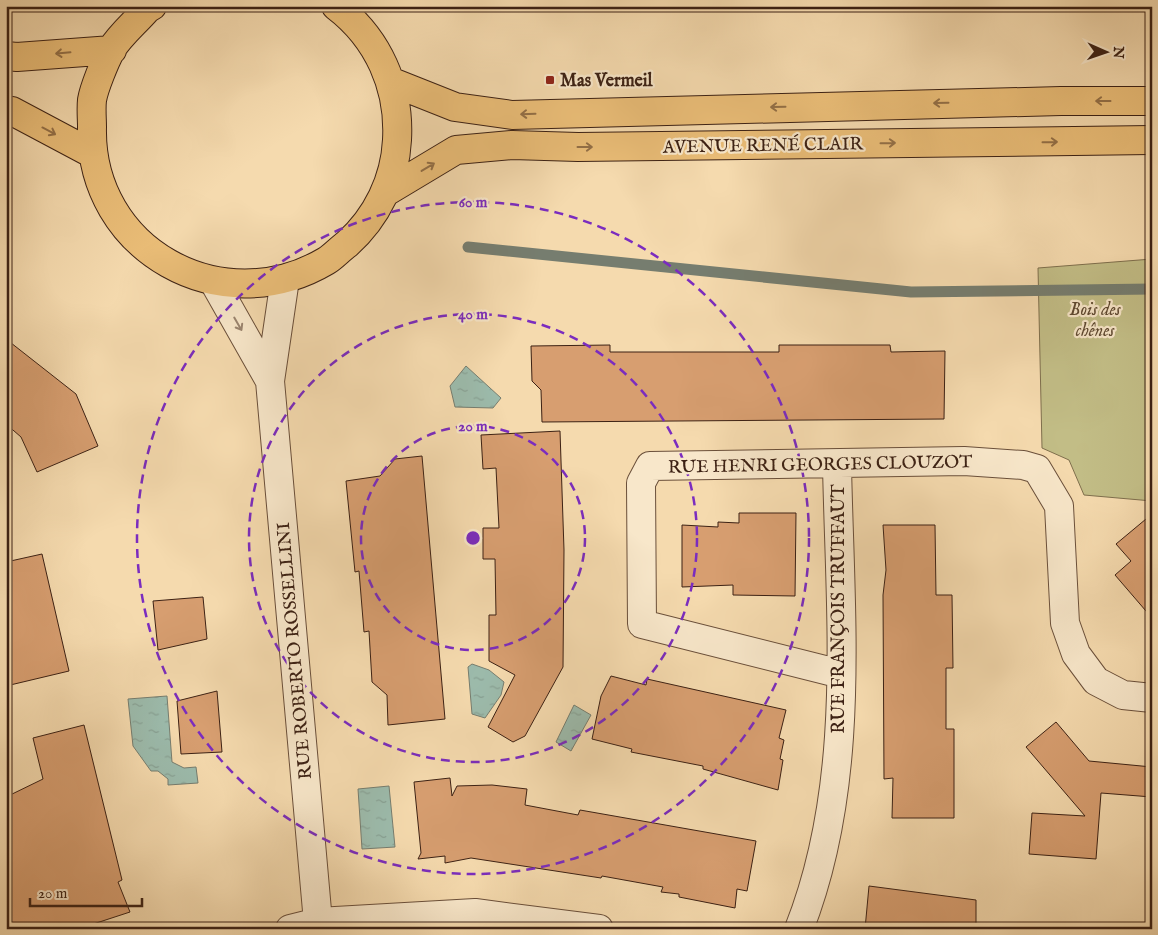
<svg xmlns="http://www.w3.org/2000/svg" width="1158" height="935" viewBox="0 0 1158 935" font-family="'IM FELL English',serif">
	<style>
		.green { fill: #c2bd86; stroke: #7f6f4d }
		.water { fill: url(#water-ripples); stroke: #767d6f }
		.lines { fill: none; stroke-linecap: round; stroke-linejoin: round }
		.stream { stroke: #767d6f; stroke-width: 11 }
		.building { fill: #d79e70; stroke: #3c2114 }
		.minor-casing { stroke: #6a4f3a; stroke-width: 30 }
		.major-casing { stroke: #3c2114; stroke-width: 30 }
		.minor { stroke: #f8e7ca; stroke-width: 28 }
		.major { stroke: #eabd77; stroke-width: 28 }
		.oneway { stroke: #936f46 }
		.oneway2 { stroke: #9a846f }
		.ring { fill: none; stroke: #7b2cbf; stroke-width: 2.5; stroke-dasharray: 9 6 }
		.poi-dot { fill: #8f2418; stroke: #f8e7ca; stroke-width: 2 }
		.labels { text-anchor: middle; stroke-width: 4.5; stroke-linejoin: round; paint-order: stroke }
		.poi-label { font-size: 18px; font-weight: bold; fill: #3c2114; stroke: #f8e7ca; text-anchor: start }
		.street-label { font-size: 18px; fill: #3c2114; stroke: #f8e7ca }
		.park-label { font-size: 18px; font-style: italic; fill: #5e4830; stroke: #f8e7ca }
		.centre { fill: #7b2cbf; stroke: #f8e7ca; stroke-width: 2.5 }
		.ring-label { font-size: 15px; text-anchor: middle; font-weight: bold; fill: #7b2cbf; stroke: #f8e7ca; stroke-width: 4.5; stroke-linejoin: round; paint-order: stroke }
	</style>
	<defs>
		<pattern id="water-ripples" width="26" height="14" patternUnits="userSpaceOnUse" patternTransform="scale(1.25)"><rect width="26" height="14" fill="#9cbbac"/><path d="M2 4q2-2 4 0t4 0M15 11q2-2 4 0t4 0" fill="none" stroke="#87a093"/></pattern>
	</defs>
	<rect width="100%" height="100%" fill="#f5daae"/>
	<filter id="stains"><feTurbulence type="fractalNoise" baseFrequency=".004" numOctaves="4"/><feColorMatrix values="0 0 0 0 .2 0 0 0 0 .09 0 0 0 0 .02 0 0 0 .5 -.17"/></filter>
	<radialGradient id="worn" r=".72"><stop offset=".6" stop-color="#630" stop-opacity="0"/><stop offset="1" stop-color="#630" stop-opacity=".3"/></radialGradient>
	<!-- green -->
	<path class="green" d="M1152 259V501L1084 495 1069 460 1042 448 1038 268Z"/>
	<!-- water -->
	<path class="water" d="M466 366 501 398 493 408 455 407 450 386Z
		M472 664 489 670 504 682 501 695 485 718 472 714 468 667Z
		M167 696 172 762 184 768 196 767 198 783 168 785V779L158 771H151L133 746 128 699Z
		M574 705 591 715 571 751 556 742Z
		M389 786 395 847 362 849 358 789Z"/>
	<g class="lines">
		<!-- stream -->
		<path class="stream" d="M468 247 911 292 1152 289"/>
	</g>
	<!-- building -->
	<path class="building" d="M6 339 76 394 98 446 37 472 21 437 6 424Z
		M610 345V352H779V345H890L891 352 945 351 944 419 542 422 541 390 532 381 531 346Z
		M560 431 564 550 563 667 525 736 513 742 488 727 515 675 489 661V615H496L495 559H483V528H499L496 468 483 469 481 435Z
		M422 456 445 719 388 725 387 695 372 682 369 631 364 632 359 571 355 572 346 481 380 476 395 459Z
		M739 513H796L795 596 733 595V585L682 587V525L718 527V522L739 523Z
		M1152 514V618L1115 575 1131 561 1116 544Z
		M883 525H935L936 595H952L953 668H946V729H954V818H892L893 778 884 779 883 595 886 570Z
		M42 554 69 671 6 686V562Z
		M203 597 207 639 158 650 153 601Z
		M611 676 646 685 647 679 786 710 779 738 784 740 780 759 783 760 778 790 703 769V766L631 752 632 749 592 739 601 696Z
		M217 691 222 752 181 754 177 701Z
		M1056 722 1089 761 1152 767V797L1101 793 1096 859 1029 854 1032 813 1085 816 1026 747Z
		M84 725 122 880 118 882 130 912 78 929H6V797L43 779 33 738Z
		M450 778 452 796 457 786 492 785 527 789 525 805 578 815 580 810 756 841 747 891 737 889 735 908 679 897V894L661 892 663 887 602 876 601 878 471 858 445 863V856L418 859 421 853 414 782Z
		M869 886 976 900V929H865Z"/>
	<g class="lines">
		<defs>
			<path id="minor" d="M285 279 270 381 318 922
				M214 282 270 381
				M841 674 642 624 641 483 650 466 964 461 1023 465 1037 469 1059 506 1065 623 1076 654 1096 681 1123 695 1152 698
				M290 929 318 922 475 913 599 929
				M799 929C857 782 840 619 837 465"/>
			<path id="major" d="M152 6 147 9C136 22 120 35 111 50 105 61 94 88 92 100 91 109 92 119 92 127 89 250 221 323 326 261 333 257 340 249 347 244 377 217 395 180 397 140 400 87 378 38 336 6
				M6 56 17 57 112 50
				M392 82 455 107 512 115 1061 101H1152
				M6 110 12 111 91 153
				M386 192 456 150 512 145 578 147 1152 140"/>
		</defs>
		<!-- minor casing -->
		<use href="#minor" class="minor-casing"/>
		<!-- major casing -->
		<use href="#major" class="major-casing"/>
		<!-- minor -->
		<use href="#minor" class="minor"/>
		<!-- major -->
		<use href="#major" class="major"/>
	</g>
	<!-- one-way arrows -->
	<defs><path id="oneway-shaft" d="M-6 0H5M1.5-3L5.5 0L1.5 3" fill="none" stroke-width="1.6" stroke-linecap="round" stroke-linejoin="round" transform="scale(1.25)"/></defs>
	<g class="oneway">
		<use href="#oneway-shaft" transform="translate(63 53) rotate(175)"/>
		<use href="#oneway-shaft" transform="translate(1103 101) rotate(-180)"/>
		<use href="#oneway-shaft" transform="translate(941 103) rotate(179)"/>
		<use href="#oneway-shaft" transform="translate(778 107) rotate(179)"/>
		<use href="#oneway-shaft" transform="translate(528 114) rotate(178)"/>
		<use href="#oneway-shaft" transform="translate(49 131) rotate(28)"/>
		<use href="#oneway-shaft" transform="translate(1050 142) rotate(-1)"/>
		<use href="#oneway-shaft" transform="translate(888 143) rotate(-1)"/>
		<use href="#oneway-shaft" transform="translate(585 147)"/>
		<use href="#oneway-shaft" transform="translate(428 167) rotate(-31)"/>
	</g>
	<use class="oneway2" href="#oneway-shaft" transform="translate(238 324) rotate(60)"/>
	<!-- distance rings -->
	<g class="ring">
		<circle cx="473" cy="538" r="112"/>
		<circle cx="473" cy="538" r="224"/>
		<circle cx="473" cy="538" r="336"/>
	</g>
	<!-- markers -->
	<rect class="poi-dot" x="545" y="75" width="10" height="10" rx="2.5"/>
	<g class="labels">
		<!-- poi labels -->
		<g class="poi-label">
			<text x="560" y="86">Mas Vermeil</text>
		</g>
		<!-- street labels -->
		<g class="street-label">
			<text transform="translate(763 145) rotate(-1)" y="6">AVENUE RENÉ CLAIR</text>
			<text transform="translate(820 464) rotate(-1)" y="6">RUE HENRI GEORGES CLOUZOT</text>
			<text transform="translate(838 609) rotate(-90)" y="6">RUE FRANÇOIS TRUFFAUT</text>
			<text transform="translate(294 651) rotate(-95)" y="6">RUE ROBERTO ROSSELLINI</text>
		</g>
		<!-- park labels -->
		<g class="park-label">
			<text x="1095" y="315">Bois des<tspan x="1095" dy="21">chênes</tspan></text>
		</g>
	</g>
	<circle cx="473" cy="538" r="8" class="centre"/>
	<g class="ring-label">
		<text x="473" y="207">60 m</text>
		<text x="473" y="319">40 m</text>
		<text x="473" y="431">20 m</text>
	</g>
	<!-- margin -->
	<rect width="1158" height="935" fill="none" stroke="#f5daae" stroke-width="25"/>
	<rect x="8" y="8" width="1143" height="920" fill="none" stroke="#3c2114" stroke-width="2.5"/>
	<rect x="12" y="12" width="1133" height="910" fill="none" stroke="#3c2114"/>
	<!-- north arrow -->
	<g transform="translate(1106 52) rotate(92)" stroke="#f8e7ca" stroke-width="4" paint-order="stroke">
	<path d="M0-4L9 19L0 12L-9 19Z" fill="#3c2114"/>
	<text y="-8" font-size="14" font-weight="bold" text-anchor="middle" fill="#3c2114">N</text>
	</g>
	<!-- scale -->
	<path d="M30 898v8h112v-8" fill="none" stroke="#3c2114" stroke-width="2.5"/>
	<text x="38" y="898" font-size="15" fill="#3c2114" stroke="#f8e7ca" stroke-width="4" paint-order="stroke">20 m</text>
	<rect width="100%" height="100%" filter="url(#stains)"/>
	<rect width="100%" height="100%" fill="url(#worn)"/>
</svg>
